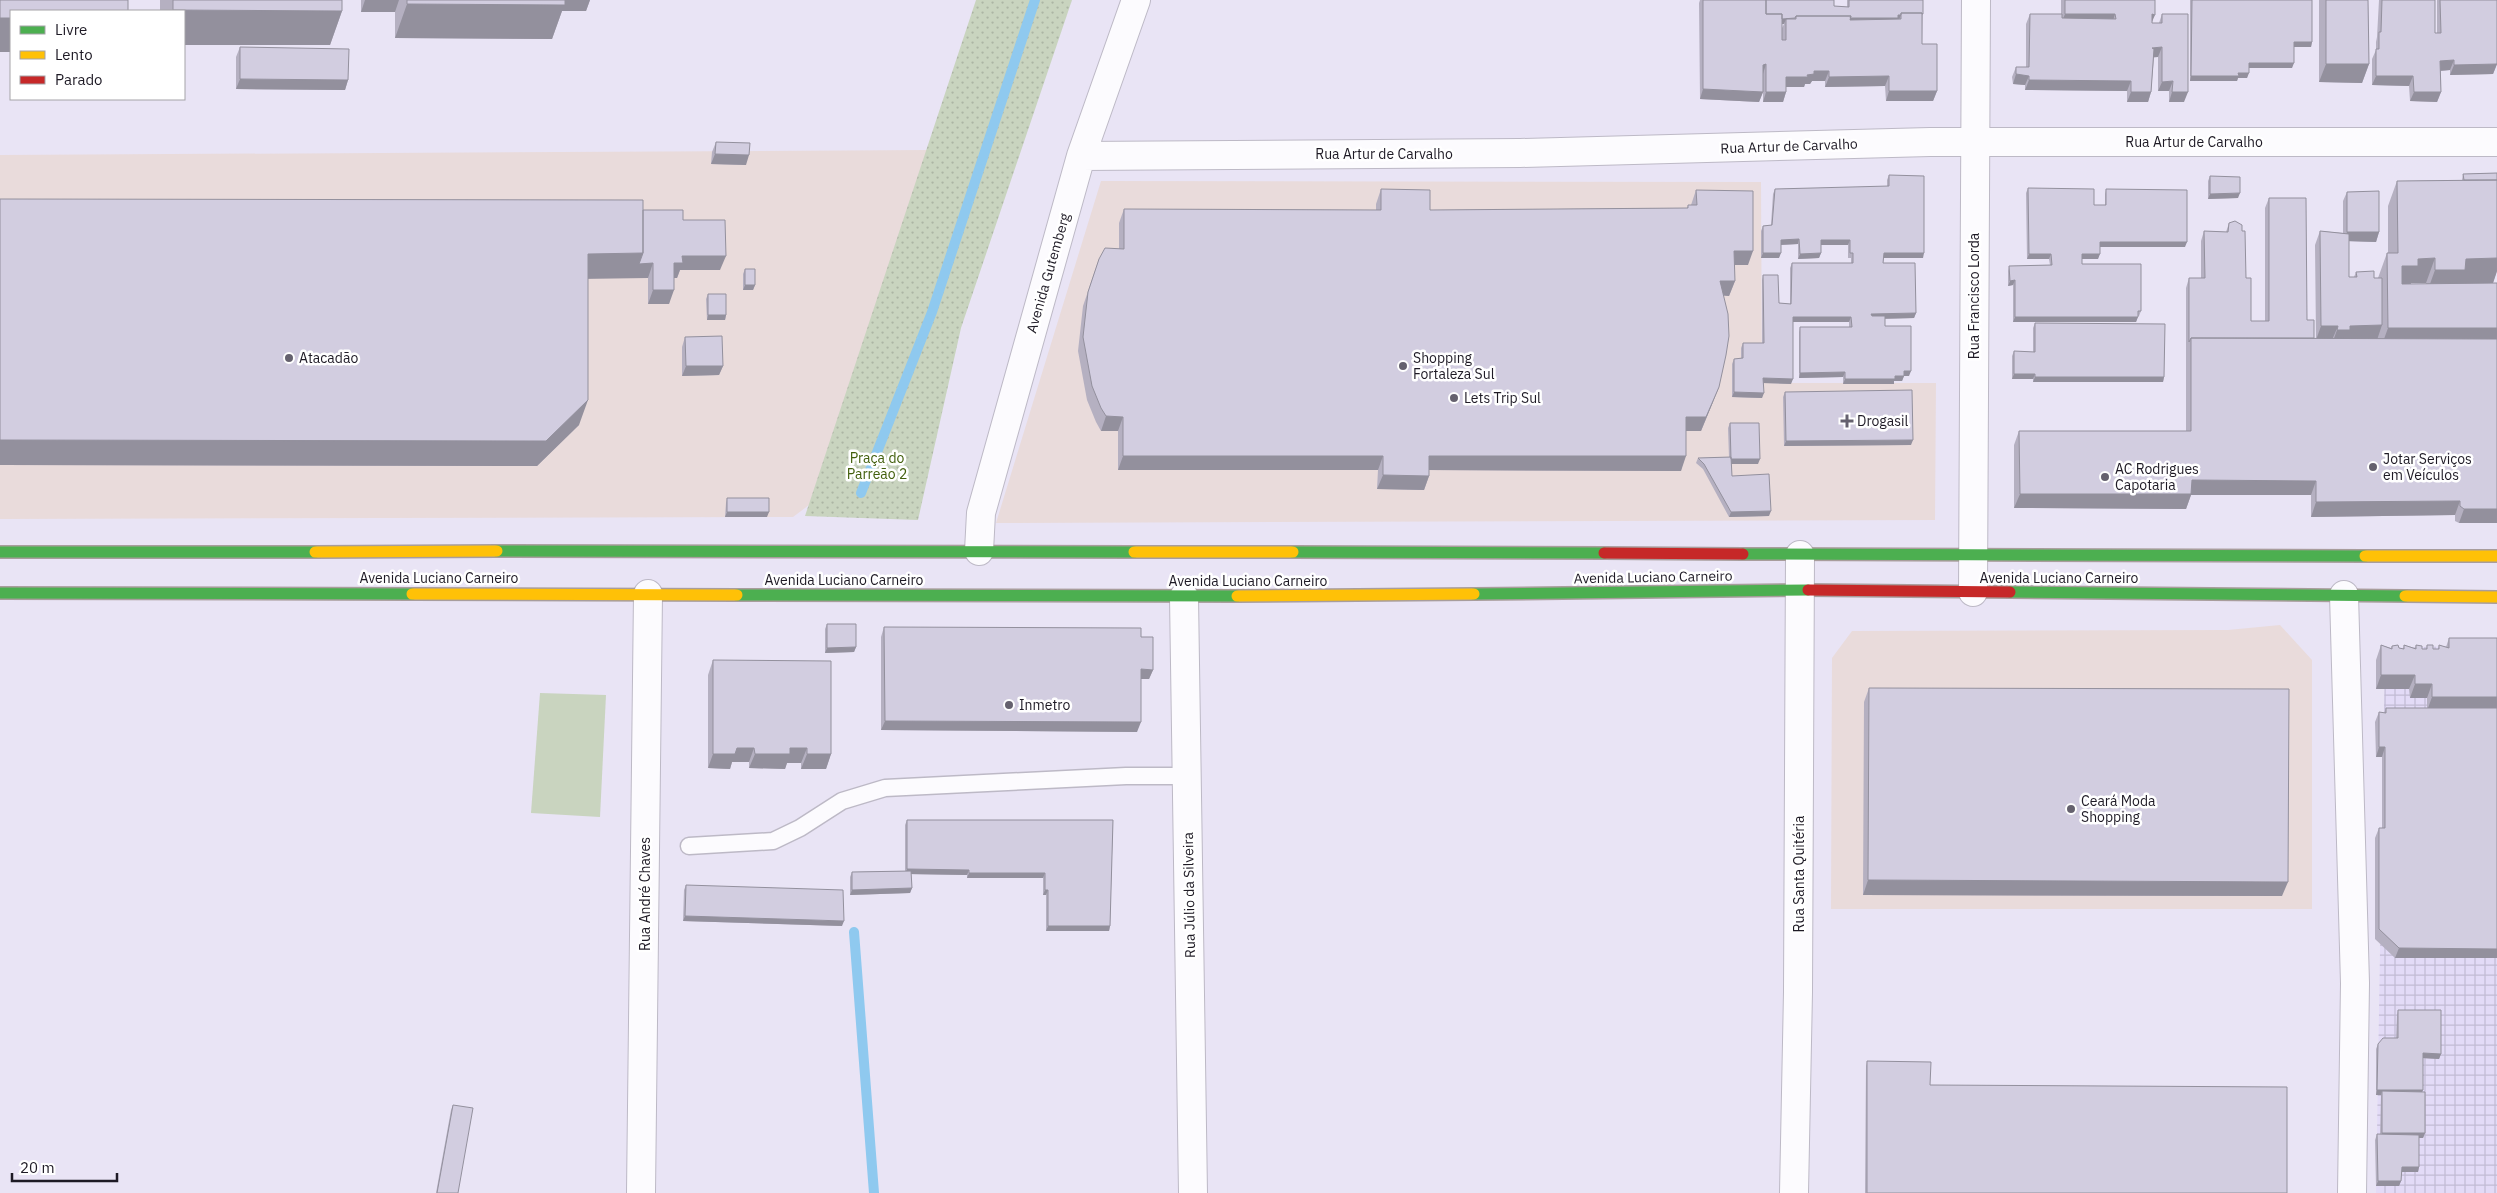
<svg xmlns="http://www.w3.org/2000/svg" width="2497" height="1193" viewBox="0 0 2497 1193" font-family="'IBM Plex Sans',sans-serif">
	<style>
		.commercial { fill: #e9dbdb }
		.industrial { fill: url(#industrial-grid) }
		.grass { fill: url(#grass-dots) }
		.pitch { fill: #c9d4bf }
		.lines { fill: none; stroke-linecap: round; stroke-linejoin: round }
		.stream { stroke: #8fc9ef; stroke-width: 10 }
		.lane-casing { stroke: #bdb9c6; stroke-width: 19 }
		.street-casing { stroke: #bdb9c6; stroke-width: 30 }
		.fast-casing { stroke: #a89d9c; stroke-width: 14 }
		.slow-casing { stroke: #a89d9c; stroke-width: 14 }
		.jam-casing { stroke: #a89d9c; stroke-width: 14 }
		.lane { stroke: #fcfbfe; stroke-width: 16 }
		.street { stroke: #fcfbfe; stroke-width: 28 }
		.fast { stroke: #4caf50; stroke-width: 11 }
		.slow { stroke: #ffc107; stroke-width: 11 }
		.jam { stroke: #c62828; stroke-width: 11 }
		.wall { fill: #b5b0c1; fill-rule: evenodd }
		.shaded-wall { fill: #93909d }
		.building { fill: #d2cde0; stroke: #93909d }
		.poi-dot { fill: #65616e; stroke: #fff; stroke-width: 2 }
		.labels { text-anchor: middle; stroke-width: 5; stroke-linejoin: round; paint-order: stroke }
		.street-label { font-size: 14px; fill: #1e1a25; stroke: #fff }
		.poi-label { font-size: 14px; fill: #1e1a25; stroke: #fff; text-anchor: start }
		.park-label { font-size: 14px; fill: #425f0c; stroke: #fff }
	</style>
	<defs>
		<pattern id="industrial-grid" width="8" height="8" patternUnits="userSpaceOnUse" patternTransform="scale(1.25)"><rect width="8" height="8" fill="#e3dbf7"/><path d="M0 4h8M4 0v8" fill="none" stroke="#c2bbd4"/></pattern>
		<pattern id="grass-dots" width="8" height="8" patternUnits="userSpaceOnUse" patternTransform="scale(1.25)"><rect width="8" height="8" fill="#c9d4bf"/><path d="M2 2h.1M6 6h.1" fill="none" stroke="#acb5a4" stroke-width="1.8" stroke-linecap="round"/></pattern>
	</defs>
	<rect width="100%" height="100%" fill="#e9e4f5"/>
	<!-- commercial -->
	<path class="commercial" d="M928 150 809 505 793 517 0 519V155Z
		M1101 181 1761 182 1762 383H1936L1935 520 996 523Z
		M2280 625 2312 660V909H1831L1832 658 1852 631 2228 630Z"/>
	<!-- industrial -->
	<path class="industrial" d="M2497 645V1193H2376L2385 648Z"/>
	<!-- grass -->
	<path class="grass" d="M976 0H1072L961 328 918 520 805 516Z"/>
	<!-- pitch -->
	<path class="pitch" d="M540 693 606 695 600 817 531 813Z"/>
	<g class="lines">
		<!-- stream -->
		<path class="stream" d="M861 493 932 312 1035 0
			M854 932 874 1193"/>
		<defs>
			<path id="lane" d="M689 846 773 841 800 828 842 801 885 788 1126 776H1187"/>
			<path id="street" d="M1081 156 1520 153 1930 142H2497
				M979 551 981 513 1081 156 1136 0
				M1973 592 1976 0
				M2344 595 2355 983 2352 1193
				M1184 597 1193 1193
				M641 1193 648 594
				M1794 1193 1798 992 1800 555"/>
			<path id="fast" d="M497 551 1134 552
				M0 552H315
				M1293 552 1604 553
				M1743 554 2365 556
				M2010 592 2405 596
				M0 593 412 594
				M1474 594 1808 590
				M737 595 1237 596"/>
			<path id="slow" d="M315 552 497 551
				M1134 552H1293
				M2365 556H2497
				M412 594 737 595
				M1237 596 1474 594
				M2405 596 2497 597"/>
			<path id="jam" d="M1604 553 1743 554
				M1808 590 2010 592"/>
		</defs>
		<!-- lane casing -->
		<use href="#lane" class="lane-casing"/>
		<!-- street casing -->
		<use href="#street" class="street-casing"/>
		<!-- fast casing -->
		<use href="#fast" class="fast-casing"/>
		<!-- slow casing -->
		<use href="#slow" class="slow-casing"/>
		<!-- jam casing -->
		<use href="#jam" class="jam-casing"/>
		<!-- lane -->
		<use href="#lane" class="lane"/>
		<!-- street -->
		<use href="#street" class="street"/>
		<!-- fast -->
		<use href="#fast" class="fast"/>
		<!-- slow -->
		<use href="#slow" class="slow"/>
		<!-- jam -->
		<use href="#jam" class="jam"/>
	</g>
	<!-- wall -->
	<path class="wall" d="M160 0H342V11L330 45H184V11H160Z
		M361 0H590L586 11H562L552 39 395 38V12H361Z
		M1700 0H1834V6L1847 7V0H1923L1922 44 1937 91 1933 101H1886L1885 86 1825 87V81H1812L1810 84H1805L1804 87H1786V92L1783 102H1763V83V92L1759 102 1700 99 1699 3ZM1782 24H1784L1782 28V40Z
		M2061 0H2155L2152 23H2159L2162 14 2184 102H2169V91H2158V57H2154L2151 92 2148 102H2127V91L2025 90V85L2013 84 2012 77 2016 67H2026V24L2030 14H2061Z
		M2190 0H2312V42L2311 47H2294L2292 68H2249L2247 78H2238L2237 81H2190Z
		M2319 0H2368L2369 64 2362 83 2319 82Z
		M2379 0H2435V33H2437V0H2497V64L2493 74 2450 75V70L2441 71V92L2437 102 2410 101 2409 86 2372 85V59L2376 50V42L2377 37Z
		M240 47 348 80 345 90 236 89V57Z
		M716 142 746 165 711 164 712 152Z
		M2497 173V271L2493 283H2497V523H2459L2455 521V515L2311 517V495H2191L2186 509 2014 508V445L2019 431H2186V288L2189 278H2201V241L2204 231 2226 232 2229 223 2246 278 2251 321H2265V208L2269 198 2307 320 2314 338H2316L2315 245 2320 231 2343 233V201L2347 192 2379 232 2376 242 2349 241V277H2354L2356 272 2374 278H2378L2387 253H2388V206L2397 181 2462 180 2463 174ZM2411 283H2426V284H2411Z
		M1889 175 1923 258H1884L1883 263 1916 313 1914 318 1885 319V326L1909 376H1904L1902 381H1894V384H1843V377L1799 378V332L1800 327H1849V322H1793L1791 384 1764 383 1762 398 1732 397V364L1734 359 1741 358V348L1743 343H1762V280L1763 275 1779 303 1790 304V268L1792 263H1851V258H1848V245H1821V253L1819 258 1798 259V244L1781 245 1779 258H1761V231L1763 226 1771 225 1773 194 1775 189 1887 187V180Z
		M2210 176 2238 198 2208 199V181Z
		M2028 188 2094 205H2105V194L2106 189 2185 247H2100L2098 259H2082V264L2141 311 2139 316H2138L2136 322H2013V285L2008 286V271L2009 266 2050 265 2049 259H2027L2026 193Z
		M1381 189 1430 210 1687 208 1688 205H1691L1696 190 1748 265H1734L1735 281 1729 296 1723 295 1713 402 1701 431H1686L1681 471 1429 470V476L1424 490 1377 489 1378 470H1118V431H1101L1096 422 1087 400 1078 351 1083 306 1099 259 1119 249V223L1124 209 1376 210V204Z
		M643 210 720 270H680L677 278H674L669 304H648V278H588L579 425 537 466 0 465Z
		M745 269 755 285 753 290H743V274Z
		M708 294 726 315 725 320H707L706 299Z
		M2035 323 2164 377 2163 382H2033V379H2012V356L2014 351 2033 352V328Z
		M685 337 723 366 719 375 682 376V347Z
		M1785 392 1911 445 1784 446 1783 397Z
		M1730 423 1758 464H1731L1732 476 1769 516 1729 517 1703 469 1696 463 1698 458 1729 457 1728 428Z
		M727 498 767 517H725L726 503Z
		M827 624 856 647 854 652 825 653V629Z
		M884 627 1141 637 1153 670 1149 679H1141L1137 732 881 730V637Z
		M2449 638H2497V958H2395L2375 939V838L2379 828H2382V757H2376L2375 722 2379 712 2384 713 2386 708H2427V698H2410L2409 689H2376V660L2381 645 2391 648 2392 646 2399 648 2403 649 2404 645 2415 648 2416 645 2422 649H2426L2427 645 2433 649H2438L2439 645 2446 647Z
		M713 660 831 754 826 769H801V763H787L785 769 749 768V762H732L730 769 708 768V675Z
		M1869 688 2282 896 1863 895 1864 702Z
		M907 820H1113L1110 926 1109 931H1046V895H1043V878H967V875L911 874 912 888 910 893 850 895V877L852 872 905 871V825Z
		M686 885 842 926 683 921 684 890Z
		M2398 1010 2441 1054 2439 1059 2423 1058 2422 1091 2425 1133 2423 1138H2419V1167L2418 1172H2402L2401 1181 2399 1186H2376L2375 1140 2377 1134 2380 1135 2381 1095H2376V1049L2378 1044 2396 1038 2397 1015Z
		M1867 1061 1930 1085 2287 1193H1865L1866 1066Z
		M453 1105 458 1193H436L451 1110Z"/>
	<!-- shaded-wall -->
	<path class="shaded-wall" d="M365 0H399L395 12H361Z
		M557 0H590L586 11H562L552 39 395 38 407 4Z
		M173 10 342 11 330 45H184V11H173Z
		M2065 14H2115L2112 24H2061Z
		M2152 14 2155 15 2151 24Z
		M1898 15H1901L1899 20 1896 23 1796 18Z
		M0 18H11V52H0Z
		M1764 19H1786L1784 24H1762Z
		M2294 42H2312L2311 47H2292Z
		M2162 47 2158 57 2148 58 2152 48Z
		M2454 60 2450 70 2437 71 2440 61Z
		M2249 63H2294L2292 68H2247Z
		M1766 64 1763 74V65Z
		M2326 64H2369L2362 83 2319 82Z
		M2497 64 2493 74 2450 75 2454 65Z
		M1814 71H1829L1825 81H1812L1810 84H1805L1804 87H1783L1786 77 1807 75Z
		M2238 73H2249L2247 78H2238L2237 81H2190L2191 76Z
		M2016 74 2029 76 2025 85 2013 84Z
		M1889 76 1885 86 1825 87 1829 77Z
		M2376 76H2413L2409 86 2372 85Z
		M240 79 348 80 345 90 236 89Z
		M2029 80 2131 81 2127 91 2025 90Z
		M2173 81 2169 91H2158L2162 82Z
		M1703 89 1763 92 1759 102 1700 99Z
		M1889 91H1937L1933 101H1886Z
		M1766 92H1786L1783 102H1763Z
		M2131 92H2151L2148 102H2127Z
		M2172 92H2188L2184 102H2169Z
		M2414 92H2441L2437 102 2410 101Z
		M715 154 749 155 746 165 711 164Z
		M2240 193 2238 198 2208 199 2210 194Z
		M2347 232H2379L2376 242 2343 241Z
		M1799 239 1798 244 1779 245 1781 240Z
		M1821 240H1850L1848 245H1820Z
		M2100 242H2187L2185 247H2098Z
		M1734 251H1753L1748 265H1729Z
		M643 253 653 263 648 278 579 279 588 254Z
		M1763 253H1781L1779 258H1761Z
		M1821 253 1819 258 1798 259 1800 254Z
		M1884 253H1924L1923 258H1882Z
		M2029 254H2051L2049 259H2027Z
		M2082 254H2100L2098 259H2080Z
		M682 256H726L720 270H680L677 278H669L674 263Z
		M2435 258 2426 283H2411L2409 291H2393L2402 266 2418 259Z
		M2497 258V271L2493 283 2426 295 2435 270 2466 259Z
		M2015 280 2013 285 2008 286 2010 281Z
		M1720 281H1735L1729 296 1715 295Z
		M745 285H755L753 290H743Z
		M653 290H674L669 304H648Z
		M1916 313 1914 318 1869 319 1871 314Z
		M708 315H726L725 320H707Z
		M1793 317H1851L1849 322H1791Z
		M2015 317H2138L2136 322H2013Z
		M2382 325 2377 340 2332 344 2337 330 2350 326Z
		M2321 326H2338L2332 340H2316Z
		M2388 328H2497V353H2379Z
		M686 366H723L719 375 682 376Z
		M1904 371H1911L1909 376H1904L1902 381H1894V384H1843L1845 379 1895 376Z
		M1845 372 1843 377 1799 378 1800 373Z
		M2014 374H2035L2033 379H2012Z
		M2035 377H2164L2163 382H2033Z
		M1763 378 1793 379 1791 384 1762 383Z
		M1719 387 1713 402 1701 431H1681L1686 417Z
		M1734 392 1764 393 1762 398 1732 397Z
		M588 400 579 425 537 466 0 465V440Z
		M1106 416 1123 417 1118 431H1101Z
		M1913 440 1911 445 1784 446 1786 441Z
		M1123 456H1383L1378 470H1118Z
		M1429 456H1686L1681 471 1424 470Z
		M1731 459H1760L1758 464H1729Z
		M1383 475 1429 476 1424 490 1377 489Z
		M2192 480 2316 481 2311 495H2191L2186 509 2014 508 2020 494Z
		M2460 501 2455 515 2311 517 2316 502Z
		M2464 509H2497V523H2459Z
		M1771 511 1769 516 1729 517 1731 512Z
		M727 512H769L767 517H725Z
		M856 647 854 652 825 653 827 648Z
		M1141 669 1153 670 1149 679H1137Z
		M2381 675H2415L2409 689H2376Z
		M2415 684H2432L2427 698H2410Z
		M2432 697H2497V712L2427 711Z
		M885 721 1141 722 1137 732 881 730Z
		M2379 747H2385L2382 757H2376Z
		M737 748H754L749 762H732L730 769 708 768 713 754Z
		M790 748H807L801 763H787L785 769 749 768 755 754Z
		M807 754H831L826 769H801Z
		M907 869 969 870 967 875 905 874Z
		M969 873H1045L1043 878H967Z
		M1868 880 2288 882 2282 896 1863 895Z
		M912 888 910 893 850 895 852 890Z
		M1045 890H1048L1046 895H1043Z
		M685 916 844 921 842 926 683 921Z
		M1048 926H1110L1109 931H1046Z
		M2399 948 2497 949V958H2395Z
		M2423 1053 2441 1054 2439 1059 2421 1058Z
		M2377 1090H2423L2421 1095 2382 1091 2381 1095H2376Z
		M2382 1133H2425L2423 1138H2380Z
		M2402 1167H2419L2418 1172H2400Z
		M2378 1181H2401L2399 1186H2376Z"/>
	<!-- building -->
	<path class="building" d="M0 0H128V11H11V18H0Z
		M173 0H342V11L173 10Z
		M407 0H565V5L407 4Z
		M1703 0H1766V14H1782V40H1786V19H1796V16H1851L1850 20 1901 19V13H1922V44H1937V91H1889V76L1829 77V71H1814V74L1807 75 1808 77H1786V92H1766V64L1763 65V92L1703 89Z
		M1766 0H1834V6L1849 7V0H1923V14H1922V13H1901V15H1898V18H1850L1851 16H1796L1795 18 1782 19V14H1766Z
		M2065 0H2155V15L2152 14V23H2162V14H2188V92H2172L2173 81 2162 82V47L2152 48 2154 49 2151 92H2131V81L2029 80V76L2016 74V67H2029L2030 14H2062V18L2116 19 2115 14H2065Z
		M2192 0H2312V42H2294V63H2249V73H2238L2239 76H2191Z
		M2326 0H2368L2369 64H2326Z
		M2382 0H2435V33H2441L2440 0H2497V64L2454 65V60L2440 61 2441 92H2414L2413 76H2376V49H2379V32H2381Z
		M240 47 349 49 348 80 240 79Z
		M716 142 750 143 749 155 715 154Z
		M2497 173V180H2464L2463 174Z
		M1889 175 1924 176V253H1884L1883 263H1915L1916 313 1871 314 1872 316H1885V326H1911V371H1904V376H1895V379H1845V372L1800 373V327H1852L1851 317H1793V379L1763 378 1764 393 1734 392V359L1743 358V343H1764L1763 275H1778L1779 303 1791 304 1792 263H1853V253H1850V240H1821V253L1800 254 1799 239 1781 240V253H1763V226L1772 225 1775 189 1889 186Z
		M2210 176 2240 177V193L2210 194Z
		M2497 180V258L2466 259 2465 270H2435V258L2418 259V266H2402V284L2497 283V328H2388L2387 253H2398L2397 181Z
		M2028 188 2094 189V205H2106V189L2187 190V242H2100V254H2082V264H2141V311H2138V317H2015V280L2010 281 2009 266 2052 265 2051 254H2029Z
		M1381 189 1430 190V210L1688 208V205H1697L1696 190 1753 191V251H1734L1735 281H1720L1728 314 1729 336 1726 355 1719 387 1706 417H1686V456H1429V476L1383 475V456H1123V417L1106 416 1101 408 1092 386 1083 337 1088 292 1099 259 1105 248 1124 249V209L1381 210Z
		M2379 191V232H2347V192Z
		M2269 198H2306L2307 320H2314V338H2191L2189 342V278H2205L2204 231 2228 232 2229 223 2235 221 2242 225V231H2245L2246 278H2251V321H2269Z
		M0 199 643 200V253L588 254V400L546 441 0 440Z
		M643 210H683V220H725L726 256H682L683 263H674V290H653V263L639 264 643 253Z
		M2320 231 2349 234V277H2357L2356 272 2374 271V278H2382V325L2350 326V330H2337L2338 326H2321Z
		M745 269H755V285H745Z
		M708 294H726V315H708Z
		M2035 323 2165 324 2164 377H2035V374H2014V351L2035 352Z
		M722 336 723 366H686L685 337Z
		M2191 338 2497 339V509H2464L2460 506V501L2316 502V481L2192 480 2191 494H2020L2019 431H2191Z
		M1912 390 1913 440 1786 441 1785 392Z
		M1730 423H1759L1760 459H1731Z
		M1731 457 1732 476 1769 474 1771 511 1731 512 1704 464 1698 458Z
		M727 498H769V512H727Z
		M827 624H856V647L827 648Z
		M884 627 1141 628V637H1153V670L1141 669V722L885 721Z
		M2449 638H2497V697H2432V684H2415V675H2381V645L2392 649V646L2398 645 2399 648 2404 649V645L2416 649V645L2422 646V649H2427V645H2433V649H2439V645L2449 648Z
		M713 660 831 661V754H807V748H790V754H755L754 748H737L735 754H713Z
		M1869 688 2289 689 2288 882 1868 880Z
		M2386 708H2497V949L2399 948 2379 929V828H2385V747H2379V712L2386 713Z
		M907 820H1113L1110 926H1048V890H1045V873H969V870L907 869Z
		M911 871 912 888 852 890V872Z
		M686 885 843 890 844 921 685 916Z
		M2398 1010H2441V1054L2423 1053V1090H2377L2378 1044 2383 1038H2398Z
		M1867 1061 1931 1062 1930 1085 2287 1087V1193H1867Z
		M2382 1091 2425 1092V1133H2382Z
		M453 1105 473 1108 458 1193H437Z
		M2377 1134 2419 1135V1167H2402L2401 1181H2378Z"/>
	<!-- markers -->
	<g class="poi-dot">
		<circle cx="289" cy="358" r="5"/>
		<circle cx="1403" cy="366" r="5"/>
		<circle cx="1454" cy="398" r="5"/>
		<path d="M1844.5 413.5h5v5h5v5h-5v5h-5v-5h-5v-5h5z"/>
		<circle cx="2373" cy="467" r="5"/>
		<circle cx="2105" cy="477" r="5"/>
		<circle cx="1009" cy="705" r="5"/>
		<circle cx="2071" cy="809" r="5"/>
	</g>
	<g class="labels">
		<!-- street labels -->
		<g class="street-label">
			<text x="2194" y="147">Rua Artur de Carvalho</text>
			<text transform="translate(1789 146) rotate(-2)" y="5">Rua Artur de Carvalho</text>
			<text x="1384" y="159">Rua Artur de Carvalho</text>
			<text transform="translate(1048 273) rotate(-74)" y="5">Avenida Gutemberg</text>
			<text transform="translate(1974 296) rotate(-90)" y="5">Rua Francisco Lorda</text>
			<text transform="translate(1653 577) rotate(-1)" y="5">Avenida Luciano Carneiro</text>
			<text x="439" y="583">Avenida Luciano Carneiro</text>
			<text x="2059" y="583">Avenida Luciano Carneiro</text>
			<text x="844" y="585">Avenida Luciano Carneiro</text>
			<text x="1248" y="586">Avenida Luciano Carneiro</text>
			<text transform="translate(1799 874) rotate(-90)" y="5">Rua Santa Quitéria</text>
			<text transform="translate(645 894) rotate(-90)" y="5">Rua André Chaves</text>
			<text transform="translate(1189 895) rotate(-91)" y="5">Rua Júlio da Silveira</text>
		</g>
		<!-- poi labels -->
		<g class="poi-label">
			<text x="299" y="363">Atacadão</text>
			<text x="1413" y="363">Shopping<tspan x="1413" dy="16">Fortaleza Sul</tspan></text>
			<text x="1464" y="403">Lets Trip Sul</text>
			<text x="1857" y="426">Drogasil</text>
			<text x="2383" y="464">Jotar Serviços<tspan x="2383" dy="16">em Veículos</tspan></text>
			<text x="2115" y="474">AC Rodrigues<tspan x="2115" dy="16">Capotaria</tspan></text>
			<text x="1019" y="710">Inmetro</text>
			<text x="2081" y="806">Ceará Moda<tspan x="2081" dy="16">Shopping</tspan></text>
		</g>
		<!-- park labels -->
		<g class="park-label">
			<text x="877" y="463">Praça do<tspan x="877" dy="16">Parreão 2</tspan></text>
		</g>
	</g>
	<!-- legend -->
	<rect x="10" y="10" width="175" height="90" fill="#ffffff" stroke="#a5a3a8"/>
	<rect x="20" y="26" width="25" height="8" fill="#4caf50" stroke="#a5a3a8"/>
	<text x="55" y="35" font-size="15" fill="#1e1a25">Livre</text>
	<rect x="20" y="51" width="25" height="8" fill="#ffc107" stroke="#a5a3a8"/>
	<text x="55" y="60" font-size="15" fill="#1e1a25">Lento</text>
	<rect x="20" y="76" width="25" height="8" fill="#c62828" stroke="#a5a3a8"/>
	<text x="55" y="85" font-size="15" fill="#1e1a25">Parado</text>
	<!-- scale -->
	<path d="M12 1173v8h105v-8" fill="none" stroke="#1e1a25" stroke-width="2.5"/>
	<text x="20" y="1173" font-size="15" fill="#1e1a25" stroke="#ffffff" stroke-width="4" paint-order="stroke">20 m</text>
</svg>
